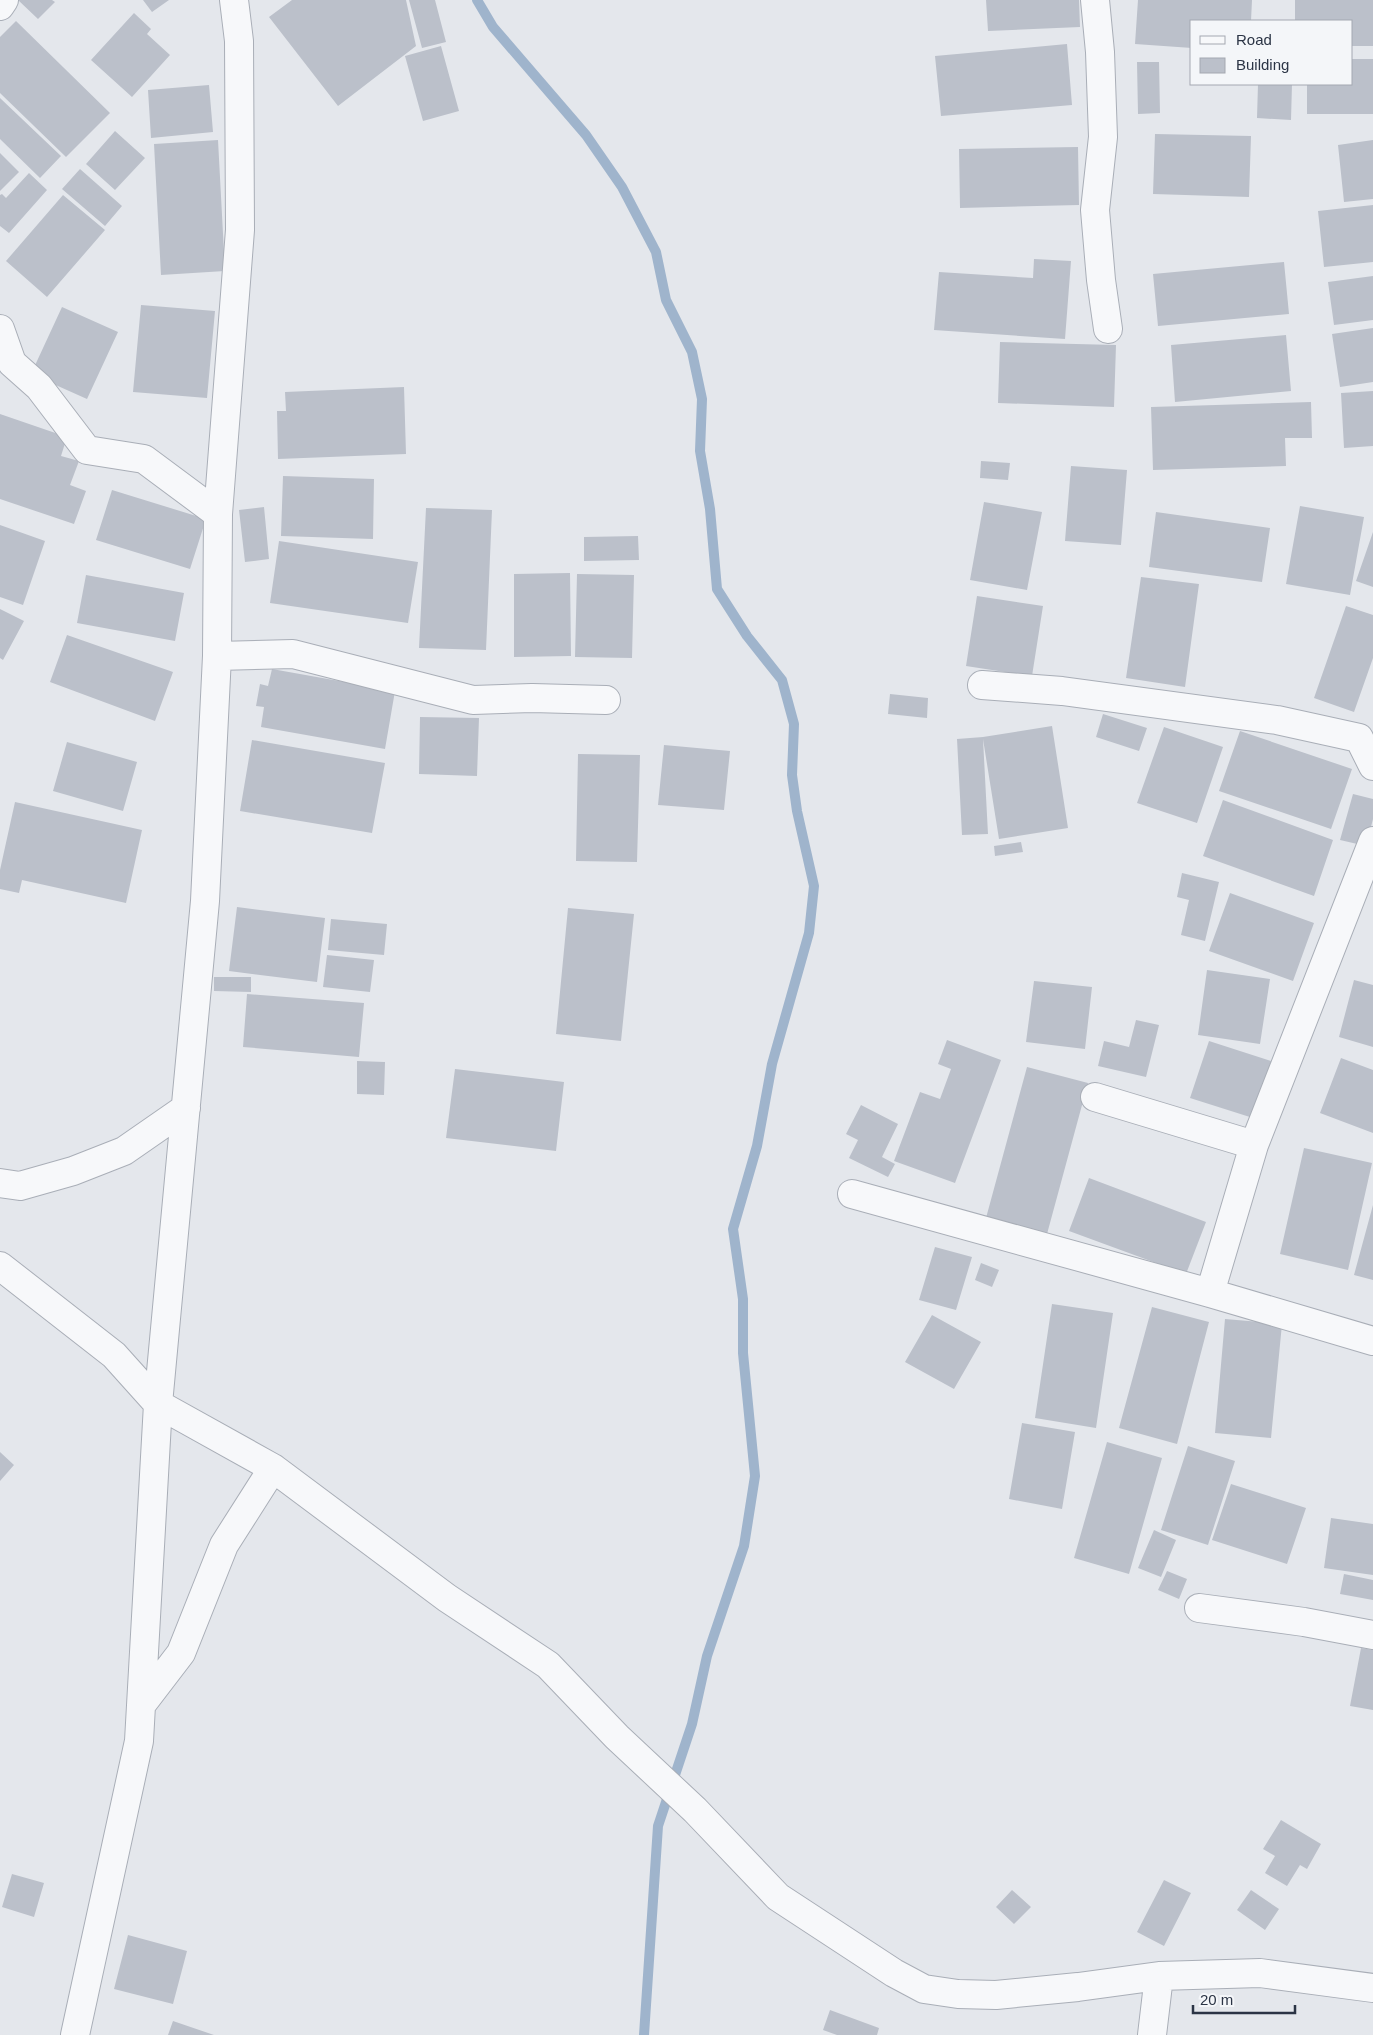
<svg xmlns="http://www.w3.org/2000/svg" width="1373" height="2035" viewBox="0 0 1373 2035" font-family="Helvetica,sans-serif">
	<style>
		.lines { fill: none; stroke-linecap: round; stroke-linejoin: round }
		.stream { stroke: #9fb4cc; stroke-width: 10 }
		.building { fill: #bbc0ca }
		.street-casing { stroke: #a9aeb7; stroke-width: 30 }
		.street { stroke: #f7f8fa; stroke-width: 28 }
	</style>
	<rect width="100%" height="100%" fill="#e4e7ec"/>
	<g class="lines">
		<!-- stream -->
		<path class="stream" d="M477 0 493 27 586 135 622 187 656 252 666 300 692 352 702 399 700 451 710 509 717 589 747 636 782 680 794 724 792 775 797 811 814 886 809 933 772 1064 757 1146 733 1229 743 1299V1353L755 1476 744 1546 707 1656 692 1724 658 1826 644 2035"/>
	</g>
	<!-- building -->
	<path class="building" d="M18 0H52L55 2 38 19Z
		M143 0H169L152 12Z
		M292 0H406L416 46 338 106 269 17Z
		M409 0H435L446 42 422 48Z
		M986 0H1079L1080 27 988 31Z
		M1138 0H1252L1251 21H1192V48L1135 44Z
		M1295 0H1373V46H1352V21H1295Z
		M134 13 151 29 147 34 170 55 132 97 91 60Z
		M16 21 110 113 66 157 0 93V37Z
		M1067 44 1072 105 941 116 935 56Z
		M441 46 459 111 423 121 405 56Z
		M1352 59H1373V114H1307V84H1352Z
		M1137 62H1159L1160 113 1138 114Z
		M1258 84H1292L1291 120 1257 118Z
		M209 85 213 132 151 138 148 90Z
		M0 98 61 156 40 178 0 139Z
		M115 131 145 158 115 190 86 164Z
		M1155 134 1251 136 1249 197 1153 194Z
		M218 140 225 271 161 275 154 144Z
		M1373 140V199L1344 202 1338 145Z
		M1078 147 1079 205 960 208 959 149Z
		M0 153 19 172 0 191Z
		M80 169 122 206 105 226 62 189Z
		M29 173 47 190 9 233 0 226V195L2 194 6 198Z
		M63 195 105 230 47 297 6 261Z
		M1373 205V262L1324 267 1318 211Z
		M1034 259 1071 261 1065 339 934 330 939 272 1033 278Z
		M1284 262 1289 314 1158 326 1153 274Z
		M1373 276V320L1334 325 1328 282Z
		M141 305 215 311 207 398 133 392Z
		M62 307 118 332 87 399 31 374Z
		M1373 328V382L1340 387 1332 334Z
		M1286 335 1291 391 1175 402 1171 345Z
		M1000 342 1116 345 1114 407 998 403Z
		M404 387 406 454 278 459 277 411H286L285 392Z
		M1373 391V446L1344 448 1341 393Z
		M1311 402 1312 438H1285L1286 466 1153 470 1151 407Z
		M0 414 67 437 61 456 79 461 70 485 86 491 74 524 0 499Z
		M981 461 1010 463 1008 480 980 478Z
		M1071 466 1127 470 1121 545 1065 541Z
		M283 476 374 479 373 539 281 536Z
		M112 490 206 519 190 569 96 540Z
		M984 502 1042 512 1027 590 970 580Z
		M1300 506 1364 517 1350 595 1286 584Z
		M264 507 269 559 245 562 239 510Z
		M426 508 492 510 486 650 419 648Z
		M1156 512 1270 528 1262 582 1149 567Z
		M0 525 45 541 23 605 0 597Z
		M1373 532V587L1356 581Z
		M638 536 639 560 584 561V537Z
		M279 541 418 562 408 623 270 603Z
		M570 573 571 656 514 657V574Z
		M577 574 634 575 632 658 575 657Z
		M86 575 184 593 175 641 77 623Z
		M1141 577 1199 584 1185 687 1126 678Z
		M977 596 1043 606 1032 676 966 666Z
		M1346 606 1373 615V658L1354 712 1314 698Z
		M0 609 24 621 3 660 0 658Z
		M67 635 173 672 155 721 50 682Z
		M272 669 395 691 385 749 261 727 264 707 256 706 260 684 268 686Z
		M890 694 928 698 927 718 888 714Z
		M1103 714 1147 728 1139 751 1096 737Z
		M420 717 479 718 477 776 419 774Z
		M1052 726 1068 828 999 839 983 739 988 834 962 835 957 739 983 737Z
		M1164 727 1223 747 1197 823 1137 803Z
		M1240 731 1352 769 1331 829 1219 791Z
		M252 740 385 763 372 833 240 811Z
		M67 742 137 762 123 811 53 791Z
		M664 745 730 751 724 810 658 805Z
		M578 754 640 755 637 862 576 861Z
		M1353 794 1373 799V819L1366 846 1340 840Z
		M1223 800 1333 840 1314 896 1203 856Z
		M15 802 142 830 126 903 22 880 19 893 0 889V870Z
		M1021 842 1023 852 995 856 994 846Z
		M1182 873 1219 882 1205 941 1181 935 1189 900 1177 897Z
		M1230 893 1314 923 1293 981 1209 951Z
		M237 907 325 918 317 982 229 971Z
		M568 908 634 914 621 1041 556 1034Z
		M331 919 387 924 384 955 328 950Z
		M327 955 374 960 370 992 323 987Z
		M1207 970 1270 979 1260 1044 1198 1035Z
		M214 977H251V992L214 991Z
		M1354 980 1373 985V1047L1339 1037Z
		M1034 981 1092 987 1085 1049 1026 1042Z
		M247 994 364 1003 359 1057 243 1047Z
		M1136 1020 1159 1025 1146 1077 1098 1066 1104 1041 1129 1047Z
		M947 1040 1001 1060 955 1183 894 1161 920 1092 940 1099 951 1069 938 1064Z
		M1209 1041 1271 1061 1253 1118 1190 1098Z
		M1341 1058 1373 1070V1133L1320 1113Z
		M357 1061 385 1062 384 1095 357 1094Z
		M1027 1067 1088 1083 1047 1234 986 1218Z
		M455 1069 564 1082 556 1151 446 1138Z
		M861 1105 898 1124 882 1157 895 1164 888 1177 849 1158 858 1140 846 1134Z
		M1304 1148 1372 1163 1348 1270 1280 1254Z
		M1089 1178 1206 1222 1186 1274 1069 1231Z
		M1373 1205V1280L1354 1275Z
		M935 1247 972 1257 956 1310 919 1300Z
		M981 1263 999 1270 992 1287 975 1280Z
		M1052 1304 1113 1313 1096 1428 1035 1418Z
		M1152 1307 1209 1322 1177 1444 1119 1428Z
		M932 1315 981 1342 954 1389 905 1362Z
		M1225 1319 1282 1324 1271 1438 1215 1433Z
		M1022 1423 1075 1432 1062 1509 1009 1499Z
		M1107 1442 1162 1458 1129 1574 1074 1558Z
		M1188 1446 1235 1461 1208 1545 1161 1530Z
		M0 1452 14 1465 0 1481Z
		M1231 1484 1306 1508 1287 1564 1212 1540Z
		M1331 1518 1373 1524V1575L1324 1568Z
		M1154 1530 1176 1540 1161 1577 1138 1568Z
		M1167 1571 1187 1579 1179 1599 1158 1590Z
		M1344 1574 1373 1580V1600L1340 1594Z
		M1361 1648 1373 1650V1710L1350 1706Z
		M1281 1820 1321 1844 1307 1869 1300 1865 1287 1886 1265 1873 1275 1856 1263 1849Z
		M12 1874 44 1883 34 1917 2 1907Z
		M1164 1880 1191 1893 1164 1946 1137 1932Z
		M1012 1890 1031 1907 1014 1924 996 1907Z
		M1251 1890 1279 1909 1265 1930 1237 1910Z
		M128 1935 187 1951 173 2004 114 1989Z
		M830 2010 879 2028 877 2035H837L823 2030Z
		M173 2021 214 2035H168Z"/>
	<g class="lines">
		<defs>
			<path id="street" d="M1095 0 1100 52 1103 137 1095 210 1101 280 1108 329
				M0 6 4 0
				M0 329 12 363 39 387 87 450 144 459 218 514
				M217 656 293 654 473 700 532 698 606 700
				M982 685 1062 691 1277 720 1359 738 1373 766
				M1095 1097 1254 1145
				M0 1183 20 1186 73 1171 124 1151 186 1108
				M852 1194 1210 1293 1373 1341
				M0 1266 114 1355 158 1404 273 1468 447 1598 548 1665 617 1737 695 1810 778 1897 894 1973 924 1989 958 1994 996 1995 1078 1987 1159 1976 1260 1973 1373 1988
				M1210 1293 1254 1145 1373 841
				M1199 1608 1304 1622 1373 1635
				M142 1704 181 1653 224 1545 273 1468
				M75 2035 139 1741 158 1404 205 901 217 656 218 514 240 230 239 41 234 0
				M1152 2035 1159 1976"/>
		</defs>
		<!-- street casing -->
		<use href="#street" class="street-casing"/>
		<!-- street -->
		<use href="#street" class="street"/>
	</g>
	<!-- legend -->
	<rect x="1190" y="20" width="162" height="65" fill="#f4f6f9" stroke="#a4a8b1"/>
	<rect x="1200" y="36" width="25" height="8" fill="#f7f8fa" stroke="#a4a8b1"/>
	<text x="1236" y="45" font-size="15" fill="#2b3445">Road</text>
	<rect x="1200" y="58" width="25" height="15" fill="#bbc0ca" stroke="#a4a8b1"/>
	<text x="1236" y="70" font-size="15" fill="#2b3445">Building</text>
	<!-- scale -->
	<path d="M1193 2005v8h102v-8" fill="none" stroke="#2b3445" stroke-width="2.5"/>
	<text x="1200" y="2005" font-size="15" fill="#2b3445" stroke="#f4f6f9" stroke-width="4" paint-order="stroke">20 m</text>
</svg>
